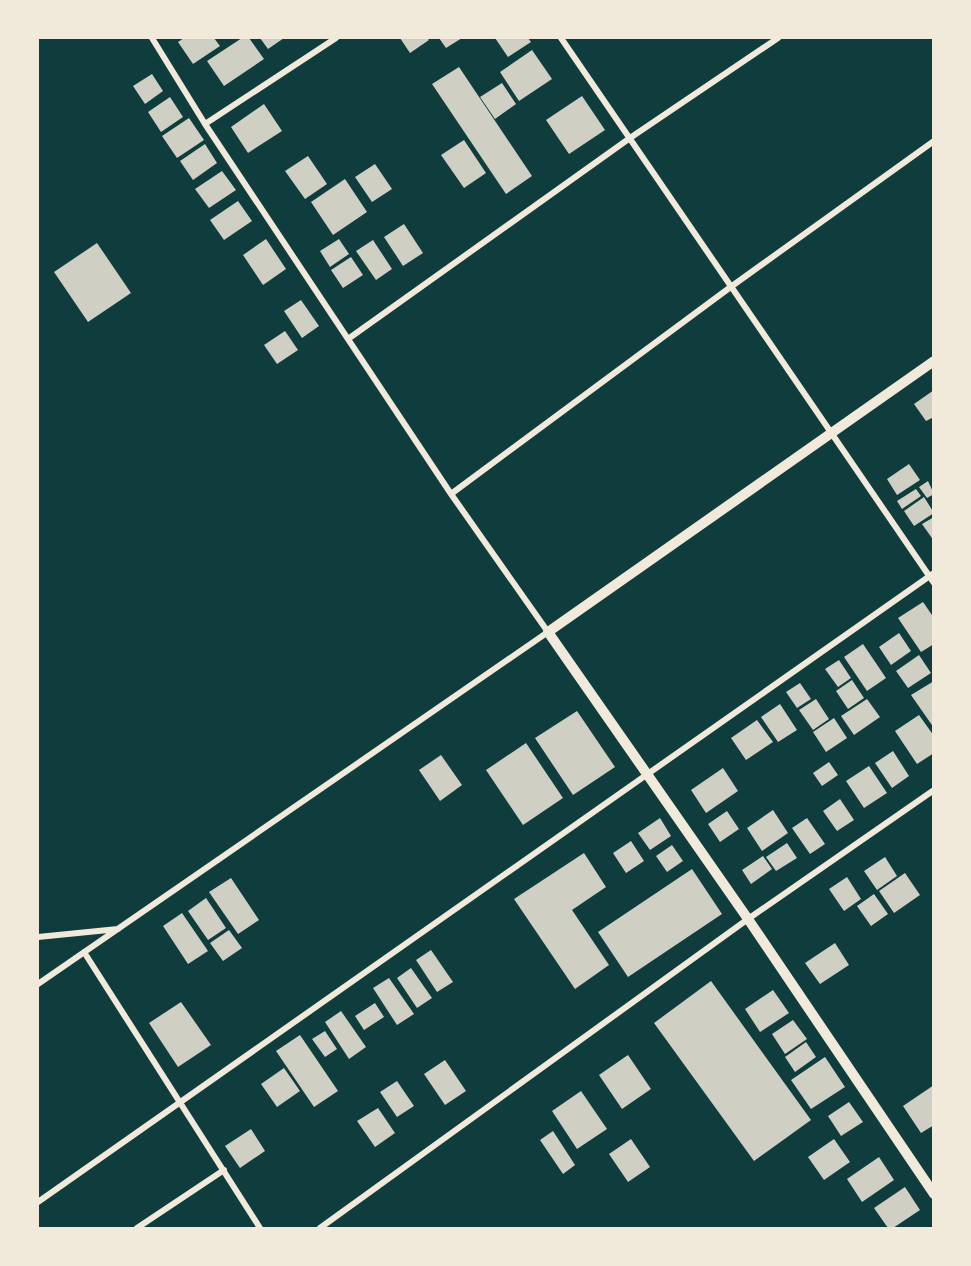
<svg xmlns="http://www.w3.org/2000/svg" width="971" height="1266" viewBox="0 0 971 1266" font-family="'Space Grotesk',sans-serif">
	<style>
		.building { fill: #cfcfc3 }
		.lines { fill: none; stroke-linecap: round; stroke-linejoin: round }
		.minor { stroke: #f1e9da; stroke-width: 6 }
		.tertiary { stroke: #f1e9da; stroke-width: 10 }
	</style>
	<rect width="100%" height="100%" fill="#0f3d3e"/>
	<!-- building -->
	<path class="building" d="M184 38H214L220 46 193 64 178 42Z
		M242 38H249L264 59 224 86 207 61Z
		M260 38H284L268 49Z
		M400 38H427L429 40 410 53Z
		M439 38H462L446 48Z
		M495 38H528L531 42 508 57Z
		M532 50 552 79 519 101 500 72Z
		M459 67 532 176 506 194 432 84Z
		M152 74 163 91 145 104 133 86Z
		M502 83 516 104 495 119 480 97Z
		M582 96 605 130 569 154 546 120Z
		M170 97 183 117 161 132 148 112Z
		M264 104 282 131 248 153 231 127Z
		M189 118 204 140 177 158 162 136Z
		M464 140 486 173 464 188 441 155Z
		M205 144 217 163 193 180 180 161Z
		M308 156 327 184 305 199 285 171Z
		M375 164 392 189 372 202 355 177Z
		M222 171 236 190 209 208 195 189Z
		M345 179 367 212 333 235 311 202Z
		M238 201 252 221 224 240 210 220Z
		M404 224 423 253 403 266 384 237Z
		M266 239 286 269 263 285 243 255Z
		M339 239 349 254 330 267 320 251Z
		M373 240 392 269 376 280 356 251Z
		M97 243 131 293 88 322 54 272Z
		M351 257 363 275 343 288 331 270Z
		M301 300 319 326 302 338 284 311Z
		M285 331 298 350 277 364 264 345Z
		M934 390V417L926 421 914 404Z
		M909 464 920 480 897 495 887 479Z
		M928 481 934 494 927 498 919 487Z
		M916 489 921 496 902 509 897 501Z
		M924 497 934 513 914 526 904 511Z
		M934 517V541L922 524Z
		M923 602 934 618V644L921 652 898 618Z
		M899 633 911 651 891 665 879 647Z
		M863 644 886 678 867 691 844 657Z
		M919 655 931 673 908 688 896 671Z
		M839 660 851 678 838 687 825 669Z
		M852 680 864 698 848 709 836 691Z
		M934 681V728L911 695Z
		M800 683 811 699 797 708 786 692Z
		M816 699 829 719 813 730 799 710Z
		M867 699 880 717 854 735 841 716Z
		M780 704 797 730 778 742 761 717Z
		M577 711 615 767 573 795 535 738Z
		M919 715 934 736V753L917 764 895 731Z
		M834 718 847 738 826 752 813 732Z
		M757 720 773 742 746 760 731 738Z
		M526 743 563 798 523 825 486 770Z
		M893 751 909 776 892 788 875 763Z
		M441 755 462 785 440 801 419 770Z
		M829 762 838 775 822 786 813 773Z
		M869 766 887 793 864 808 846 781Z
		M723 768 738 791 706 813 691 790Z
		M840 799 854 820 837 831 823 811Z
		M773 810 788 833 762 851 747 828Z
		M727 811 739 829 720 842 708 824Z
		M660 818 671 836 650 850 638 833Z
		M807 818 825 844 810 854 792 828Z
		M631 841 644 861 626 873 613 853Z
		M787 843 797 858 776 871 766 857Z
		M672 845 683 861 667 872 656 856Z
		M584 853 606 887 572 910 609 965 575 989 514 899Z
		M763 856 772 869 751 884 742 870Z
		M885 857 897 876 877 890 864 871Z
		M692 869 722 914 628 977 598 932Z
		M905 873 920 895 894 913 879 891Z
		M847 877 861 899 844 911 829 889Z
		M231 878 259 920 238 934 209 892Z
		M874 894 888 914 871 926 857 906Z
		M206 898 226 928 208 940 188 911Z
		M182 913 208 951 188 964 163 926Z
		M229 930 242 948 223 961 210 943Z
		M835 943 849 965 820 984 805 963Z
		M431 950 453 982 437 992 416 960Z
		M411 968 432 998 417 1008 397 978Z
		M389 978 414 1014 397 1025 373 988Z
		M711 981 811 1120 754 1161 654 1023Z
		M773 990 789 1013 760 1032 745 1009Z
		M181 1002 211 1045 178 1067 149 1023Z
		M375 1003 384 1017 364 1030 355 1016Z
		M341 1011 366 1047 349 1059 325 1022Z
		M793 1020 807 1039 785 1054 772 1034Z
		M325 1031 337 1049 325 1057 312 1039Z
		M300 1035 338 1091 314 1107 276 1051Z
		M806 1042 816 1057 795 1072 785 1057Z
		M628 1055 651 1089 622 1109 599 1075Z
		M825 1057 845 1087 811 1109 791 1080Z
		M445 1060 466 1091 445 1105 424 1074Z
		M284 1068 300 1091 277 1107 261 1084Z
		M397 1081 414 1106 397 1117 380 1092Z
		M934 1085V1125L921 1133 903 1106Z
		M581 1091 607 1129 577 1149 552 1111Z
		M849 1102 863 1122 841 1136 828 1116Z
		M378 1108 395 1133 375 1147 357 1121Z
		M251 1129 265 1151 240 1168 225 1146Z
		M553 1131 575 1165 563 1174 540 1140Z
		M631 1139 650 1167 628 1182 609 1154Z
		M834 1139 850 1162 824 1180 808 1157Z
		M879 1157 894 1180 862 1202 847 1179Z
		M905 1187 920 1210 893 1228H888L874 1208Z"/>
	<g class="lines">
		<!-- minor -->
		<path class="minor" d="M561 38 934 583
			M205 124 336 38
			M348 339 630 138 778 38
			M451 494 732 286 934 141
			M38 937 118 929
			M84 952 260 1228
			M38 984 548 632 451 494 205 124 152 38
			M38 1202 934 573
			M137 1228 224 1170
			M320 1228 748 919 934 790"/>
		<!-- tertiary -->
		<path class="tertiary" d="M934 361 548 632 748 919 934 1194"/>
	</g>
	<!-- border -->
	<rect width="971" height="1266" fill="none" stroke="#f1e9da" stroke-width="78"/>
</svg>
